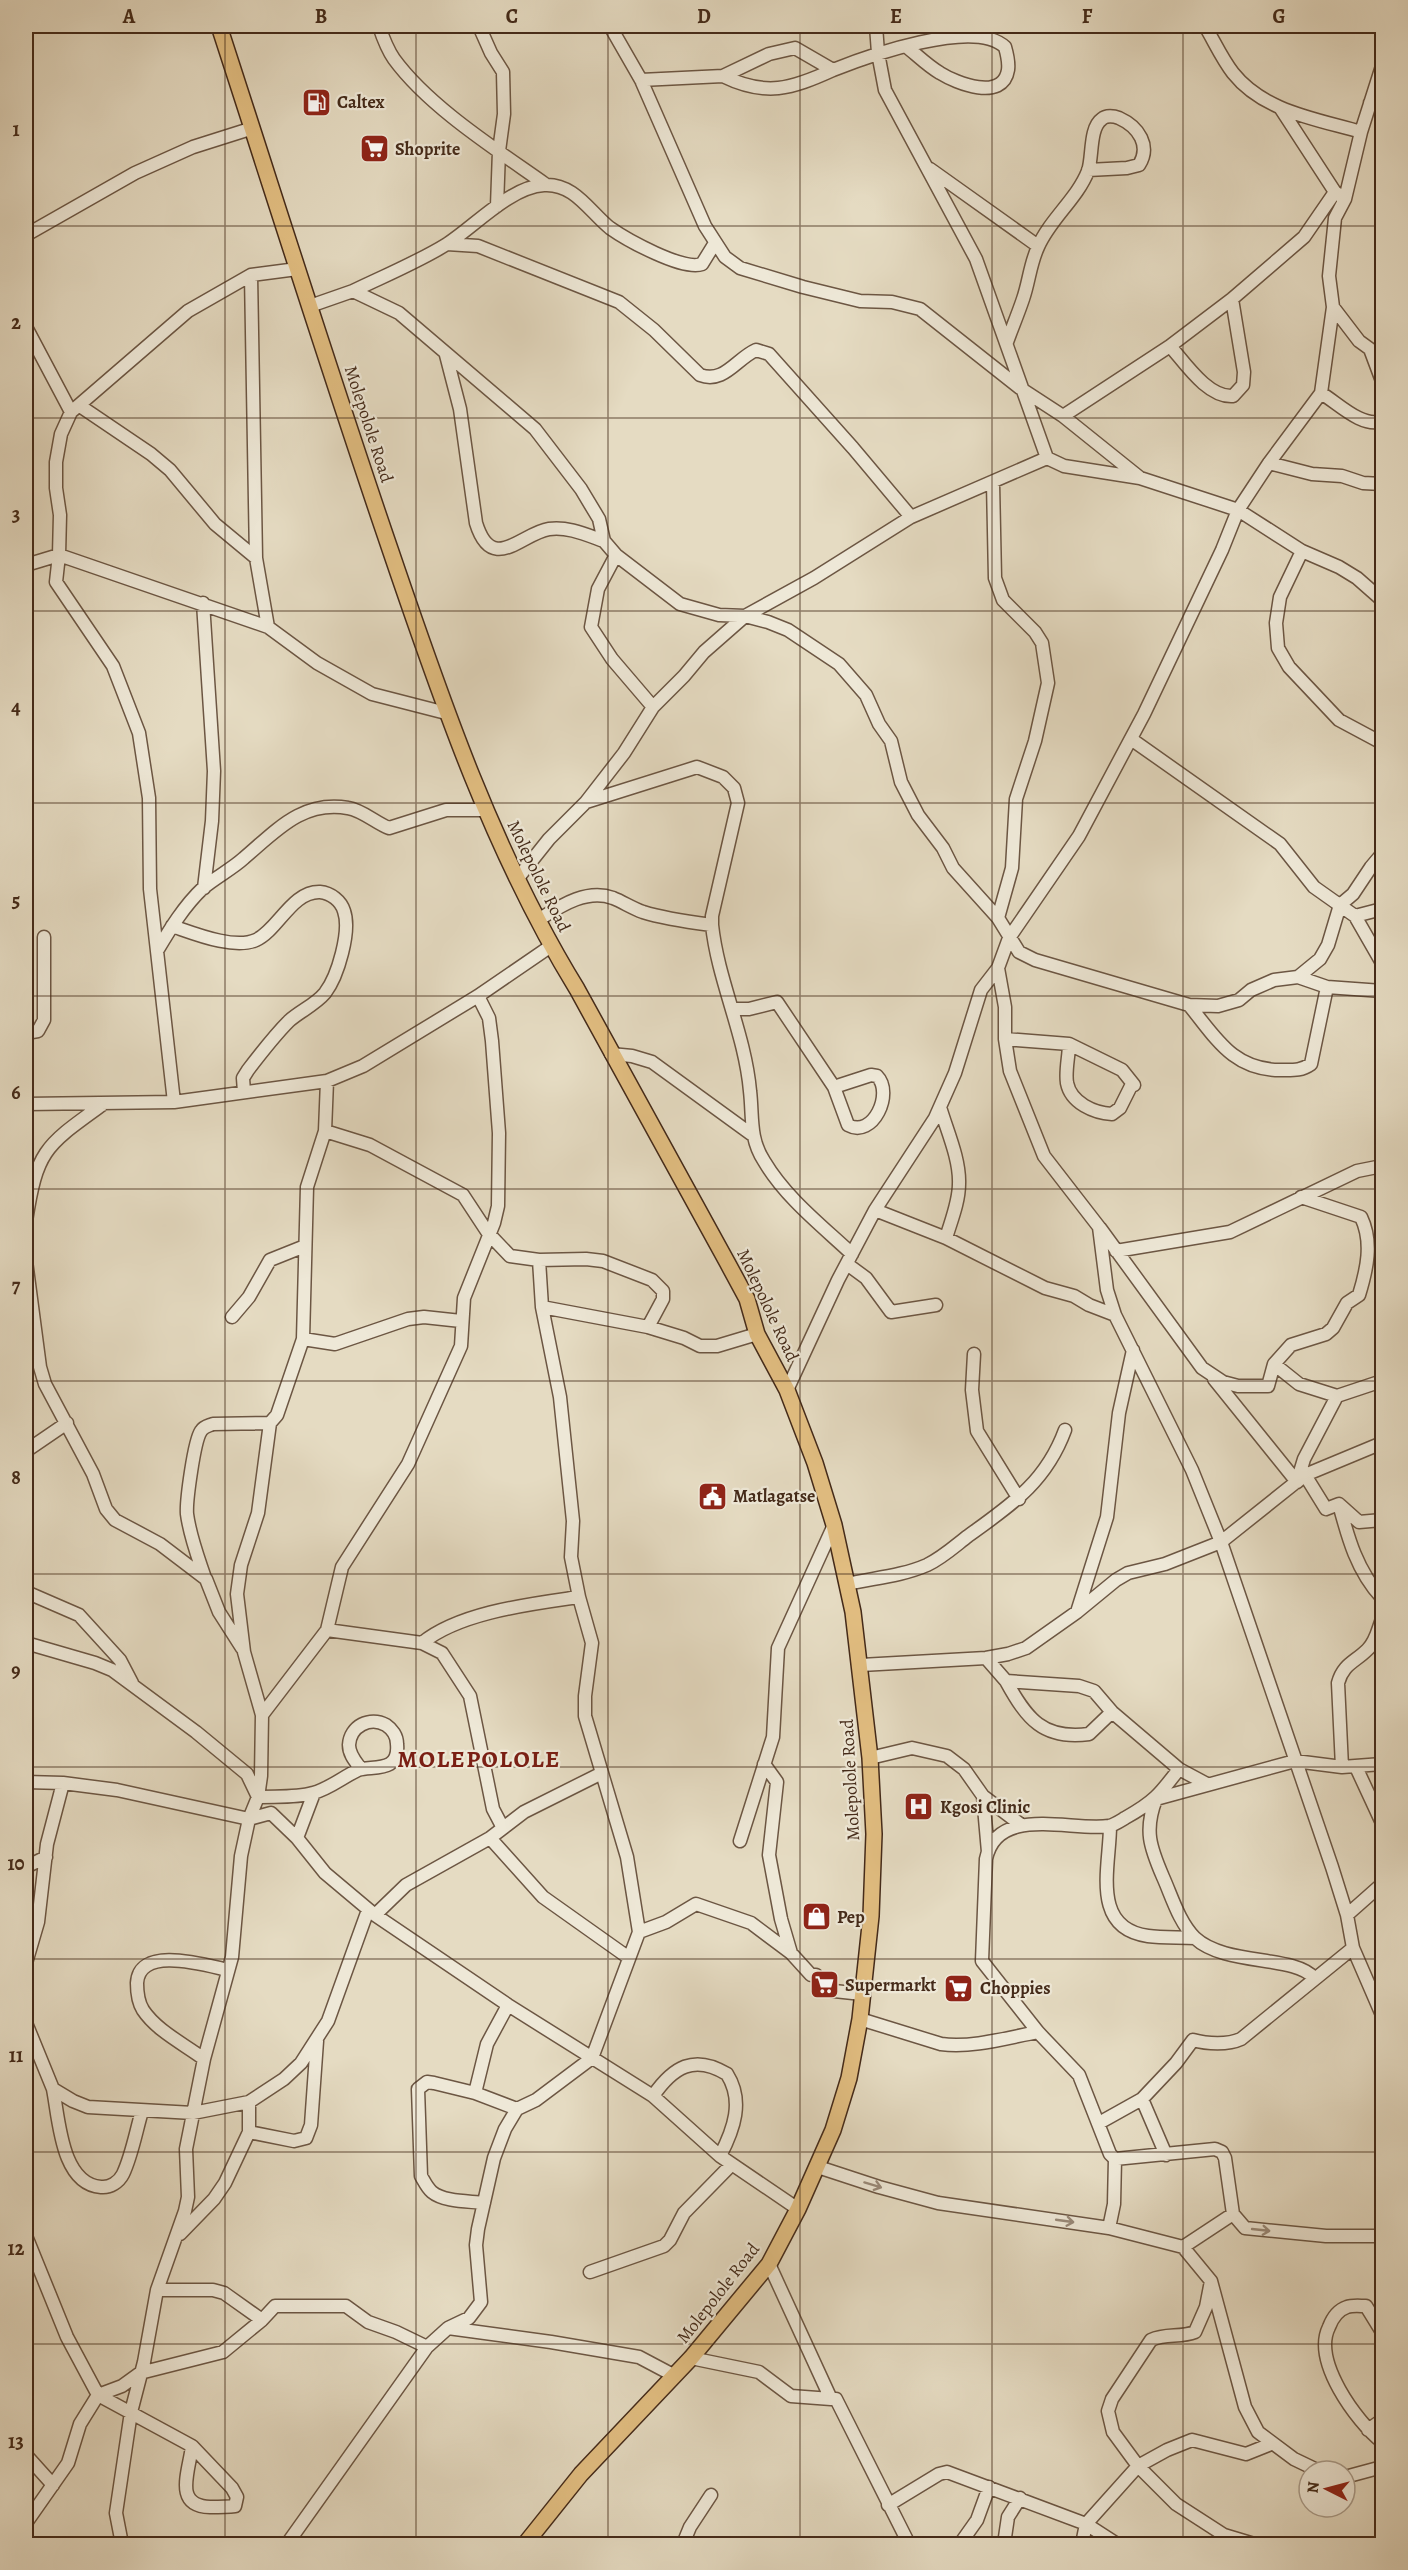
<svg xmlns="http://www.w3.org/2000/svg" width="1408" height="2570" viewBox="0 0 1408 2570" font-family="Alegreya,serif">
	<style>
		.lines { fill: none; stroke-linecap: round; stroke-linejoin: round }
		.minor-casing { stroke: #6c5643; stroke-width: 15 }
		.major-casing { stroke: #442a19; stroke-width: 18 }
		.minor { stroke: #eee8d7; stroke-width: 12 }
		.major { stroke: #e2be81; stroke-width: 15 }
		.oneway { stroke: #998978 }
		.grid { fill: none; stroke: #442a19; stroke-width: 1.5; stroke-opacity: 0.55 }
		.labels { text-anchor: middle; stroke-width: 4.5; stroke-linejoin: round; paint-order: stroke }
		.poi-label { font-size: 18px; font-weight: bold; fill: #442a19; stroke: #eee8d7; text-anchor: start }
		.street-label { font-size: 18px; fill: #442a19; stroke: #eee8d7 }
		.district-label { font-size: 24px; font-weight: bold; letter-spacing: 1.5px; fill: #7a1f14; stroke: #eee8d7 }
		.neatline { fill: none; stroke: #442a19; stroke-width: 2 }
		.grid-label { font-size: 20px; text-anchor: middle; font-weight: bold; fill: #442a19 }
	</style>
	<rect width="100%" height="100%" fill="#e5dbc2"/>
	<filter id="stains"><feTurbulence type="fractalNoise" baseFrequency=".00333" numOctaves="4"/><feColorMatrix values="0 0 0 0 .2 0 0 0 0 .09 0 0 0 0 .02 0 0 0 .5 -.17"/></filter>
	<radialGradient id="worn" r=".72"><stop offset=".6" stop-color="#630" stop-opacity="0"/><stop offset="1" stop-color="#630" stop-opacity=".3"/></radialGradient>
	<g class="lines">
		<defs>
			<path id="minor" d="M379 26C383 38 387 49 394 59 429 107 497 150 545 184
				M479 26 491 53 503 72 504 114 499 151 497 206
				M610 26 641 80 705 226 725 257 740 268 803 287 860 301 892 302 920 309 1020 388 1063 416 1139 477
				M876 26 878 53 885 90 976 259 1047 458 1064 466 1140 478 1238 510 1302 551 1339 567 1357 578 1382 600
				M1205 26C1214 41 1222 59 1233 73 1264 112 1317 119 1361 132
				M723 76C766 97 791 89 833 70
				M641 80 723 76 769 54 795 48 833 70C868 56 974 18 1005 47 1007 54 1009 63 1008 70 1003 102 956 83 940 73 928 66 918 56 907 47
				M1370 103 1382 104
				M1281 109 1335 192
				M930 169 1038 246
				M26 235 135 173 193 147 253 128
				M447 244 478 246 619 302 654 330 700 375C724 384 736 359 756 350L769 354 853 448 911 517
				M251 275 256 558 268 627
				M353 291C384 276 418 262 447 244 475 226 510 187 544 185 574 183 589 211 610 228 627 240 683 271 702 264L715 243
				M310 306 353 291 399 313 535 429 581 489 599 519 604 541 616 555 680 604 719 615 745 616 768 622 788 630 839 664 866 695 879 724 891 741 901 782 918 815 943 848 953 868 998 918 1019 952 1035 960 1189 1005 1218 1006 1239 1000 1251 990 1274 980 1298 977 1327 987 1382 991
				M1333 307 1359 341 1370 349 1382 381
				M26 327 71 412
				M1007 342C1012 328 1018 314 1023 299 1029 282 1030 264 1038 247 1050 219 1077 199 1088 171 1093 157 1089 128 1102 119 1106 115 1114 116 1119 118 1139 127 1151 146 1139 165L1127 168 1088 170
				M1170 346C1185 363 1208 398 1233 396L1243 385 1244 372 1232 299
				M446 355 460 409 476 523C492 575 522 533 549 529 567 526 587 535 604 541
				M1321 393C1339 404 1362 428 1382 421
				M80 406 151 454 170 470 215 524 256 558
				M1063 416 1170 346 1232 299 1304 237 1335 192 1345 199
				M1269 463 1312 474 1342 476 1363 483 1382 484
				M993 483 995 578 1003 600 1035 632 1042 643 1048 683 1035 741 1016 799 1012 868 998 918
				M1302 551 1280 597 1276 623 1278 648 1289 667 1339 720 1382 743
				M616 555 598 589 591 627 612 659 653 707
				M26 565 59 555 60 515 56 488V462L61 434 71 412 188 311 251 275 297 269
				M203 603 214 771 212 821 204 888
				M1131 739 1280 844 1314 887 1355 916 1382 963
				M518 878 549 839 586 802 624 753 653 707 684 676 704 652 745 616 814 578 911 517 1047 458
				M1355 916 1382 909
				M538 920C559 907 586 888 613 898 623 902 632 908 643 912 665 919 689 922 712 925V916L738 803 734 788 723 777 697 767 586 802
				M712 925C718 981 745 1034 750 1091 753 1116 749 1138 764 1161 786 1198 821 1225 852 1254
				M172 926C193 933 234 950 256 940 278 930 292 891 320 892 331 893 341 901 344 911 351 931 338 976 325 993 315 1005 300 1011 289 1021 274 1036 261 1053 248 1070L243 1078 244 1092
				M157 951 150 889 149 798 139 733 113 666 56 582 59 555 268 627 317 663 372 694 446 713
				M998 968 1005 1007V1039L1010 1071 1044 1156 1099 1227 1107 1290 1115 1315 1192 1470 1221 1542 1332 1867 1347 1915 1353 1948 1382 2015
				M1298 977 1320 959 1328 945 1340 905 1353 894 1371 867 1382 854
				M1189 1005C1216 1038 1233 1070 1280 1070 1293 1070 1301 1071 1311 1064L1327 987
				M733 1009H749L777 1002 834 1087 848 1125C873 1139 894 1093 877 1076L871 1075 834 1087
				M26 1033 38 1031 44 1020V937
				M1005 1039 1069 1044 1122 1070 1134 1085 1131 1086 1120 1108 1112 1114C1094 1113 1071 1103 1067 1083 1065 1071 1069 1056 1069 1044
				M611 1054 632 1056 652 1062 751 1134
				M327 1081 325 1131 370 1145 463 1195 488 1233 510 1256 539 1260 542 1307 560 1397 573 1521 571 1557 579 1597 592 1643 585 1696V1716L627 1857 639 1932 592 2058 536 2100 517 2109 505 2129 494 2158 478 2229 476 2245 481 2302 469 2318 448 2328
				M174 1102 157 951C170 929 184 906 203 888 216 877 232 869 244 858 276 831 302 800 348 808 362 810 376 823 389 828L446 810H485
				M26 1104 174 1102 327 1081 363 1066 478 996 551 946
				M940 1107C947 1131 960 1159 959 1184 959 1202 951 1221 946 1238
				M875 1210 946 1238 1045 1288 1074 1296 1089 1305 1115 1315
				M26 1221C37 1150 45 1146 102 1105
				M1100 1228 1202 1368 1223 1382 1238 1386H1268L1274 1364 1299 1384 1337 1396
				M1116 1251 1230 1232 1357 1171 1382 1166
				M539 1260 586 1259 603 1261 652 1280 663 1291V1299L648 1327
				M26 1261 40 1367 45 1384 93 1474 106 1509 115 1520 160 1544 206 1579 219 1612 242 1648
				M847 1264 866 1278 891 1312 936 1305
				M542 1307 648 1327 684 1338 700 1346H717L757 1334
				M232 1317 249 1297 270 1260 305 1246
				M303 1339 335 1344 408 1319 424 1317 461 1321
				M974 1354 972 1390 977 1431 1019 1499
				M1274 1364 1291 1345 1326 1334 1333 1328 1347 1303 1359 1295C1367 1269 1373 1242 1361 1217L1301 1197
				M1214 1379 1297 1482
				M1382 1381 1337 1396 1304 1459 1297 1482 1305 1475 1326 1509 1339 1504C1348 1538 1357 1571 1382 1598
				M787 1390 838 1280 875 1210 935 1118 955 1073 981 990 998 968 1009 938 1079 836 1144 714 1222 550 1238 510 1269 463 1321 393 1333 307 1329 276 1335 218 1345 199 1361 132 1382 66
				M26 1451 67 1423
				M1340 1505 1359 1522 1382 1520
				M205 1578C198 1557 190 1537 187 1514 186 1502 194 1441 201 1431 204 1426 208 1426 213 1424L270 1423
				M847 1584C873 1578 902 1576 927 1565 942 1558 955 1546 968 1536 1011 1505 1046 1482 1065 1430
				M26 1592 79 1615 120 1660 132 1683
				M1077 1612 1107 1517 1119 1413 1133 1350
				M327 1630 422 1643 442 1653 470 1696 493 1809 503 1828
				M26 1643 95 1663 112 1670 196 1732 247 1774 258 1797C276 1796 296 1798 313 1793 329 1789 343 1777 358 1770 371 1765 400 1774 397 1744 397 1736 392 1729 386 1725 370 1716 350 1726 349 1745 349 1755 356 1762 361 1769
				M422 1643C460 1612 531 1604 579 1597
				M986 1658 1006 1681 1079 1686 1094 1691 1112 1712 1179 1769 1207 1784
				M861 1665 986 1658 1008 1654 1026 1648 1077 1612 1116 1580 1128 1573 1165 1564 1221 1542 1305 1475 1382 1443
				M1006 1681C1027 1719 1043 1740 1089 1734L1112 1712
				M262 1715 327 1630 342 1567 408 1464 461 1346 464 1298 494 1223 498 1206 499 1133 492 1041 489 1018 478 996
				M870 1758 912 1748 947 1756 964 1769 983 1796 1020 1824
				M764 1764 777 1782 769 1855 781 1919 791 1953 811 1975H816L825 1990 862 1994
				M1342 1767 1338 1683C1343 1664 1355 1662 1367 1650 1376 1642 1378 1629 1382 1619
				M1356 1767 1382 1823
				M26 1782 63 1783 117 1790 249 1819 271 1813 297 1838 325 1873 375 1915 508 2005 653 2096 720 2156 798 2209
				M983 1796 988 1852
				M1110 1826C1110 1866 1090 1928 1148 1936 1163 1938 1180 1937 1195 1938
				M297 1838 314 1793
				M490 1838 543 1897 629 1958
				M740 1841 773 1737 778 1648 834 1525
				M26 1867 46 1857
				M375 1915 406 1885 490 1838 524 1812 602 1773
				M1347 1915 1382 1884
				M639 1932 666 1922 696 1904 751 1923 791 1953
				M26 1963 38 1922 47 1844 63 1783
				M1314 1978C1295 1955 1225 1966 1195 1938 1179 1922 1172 1897 1163 1877 1150 1847 1144 1830 1156 1799L1295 1761 1342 1767 1382 1764
				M860 2019 941 2044C973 2048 1006 2038 1038 2032
				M26 2023 53 2089 73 2101 88 2107 193 2113 249 2102 284 2079 301 2063 328 2021 368 1910
				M204 2059C184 2044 157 2031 143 2010 138 2002 137 1993 137 1983 139 1945 205 1965 228 1970
				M53 2089C59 2119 61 2184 101 2187 110 2188 119 2182 123 2174 132 2155 136 2131 142 2111
				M475 2093 487 2044 508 2005
				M653 2096C673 2067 694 2054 727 2074 744 2101 734 2129 720 2156
				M1142 2099 1176 2063 1193 2040C1207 2044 1228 2045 1241 2039L1353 1948
				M249 2102V2132L294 2141 306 2138 311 2125 317 2041
				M1099 2123 1142 2099 1166 2155
				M1115 2159 1215 2149 1222 2152 1225 2158 1233 2214
				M818 2167 879 2187 938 2203 1109 2228 1183 2247 1233 2214 1245 2228 1326 2236H1382
				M484 2203C469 2201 444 2202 432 2192 427 2188 424 2181 421 2176L418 2089 427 2082 434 2083 475 2093 517 2109
				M1109 2228 1114 2204 1115 2159 1110 2154 1079 2075 1038 2032 982 1961 986 1859C997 1804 1072 1832 1109 1826 1114 1825 1120 1821 1125 1818 1154 1802 1160 1794 1179 1769
				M180 2234 214 2199 225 2183 249 2132
				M26 2236 67 2337 98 2395 192 2446 232 2488 237 2497 235 2506C227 2507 219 2507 210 2507 173 2506 189 2472 192 2446
				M1183 2247 1211 2281 1245 2407 1258 2432 1294 2459 1319 2471
				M769 2264 831 2399H836L909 2544
				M590 2272 664 2246 670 2240 684 2213 732 2164
				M1211 2281 1206 2307 1195 2332C1180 2338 1166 2333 1151 2340L1112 2399 1108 2411 1113 2432 1138 2466 1176 2504 1224 2535 1254 2544
				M157 2290H213L224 2293 262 2320
				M1382 2332 1366 2306C1360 2306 1352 2305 1347 2307 1338 2310 1332 2319 1329 2327 1312 2361 1356 2421 1382 2442
				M691 2358 759 2372 791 2396 831 2399
				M1368 2430 1382 2420
				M26 2455 53 2485
				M1345 2477 1382 2467
				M888 2505 939 2474 947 2472 1086 2524 1117 2544
				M26 2523 68 2463 80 2424 98 2395 122 2386 140 2373 223 2352 262 2320 275 2306H346L368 2322 396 2332 427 2347
				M122 2544 116 2513 131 2412 144 2362 157 2290 185 2211 188 2197 186 2149 204 2059 232 1957 241 1856 249 1819 258 1797 261 1776 262 1715 244 1652 237 1594 241 1565 258 1513 270 1423 277 1415 303 1339 307 1187 325 1131
				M287 2544 427 2347 448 2328 551 2342 639 2357 673 2375
				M683 2544 690 2527 711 2495
				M960 2544 977 2520 989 2487
				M1004 2544 1008 2517 1020 2498
				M1082 2544 1086 2524 1138 2466 1167 2450 1192 2440 1246 2454 1271 2444"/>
			<path id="major" d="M219 26C276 201 331 377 391 552 442 702 494 854 577 989L727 1262 747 1299 757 1334 787 1390 815 1463 834 1525 853 1612 870 1758 874 1834 871 1916 860 2019 849 2078 833 2130 798 2209 769 2264 691 2358 581 2474 525 2544"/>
		</defs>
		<!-- minor casing -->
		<use href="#minor" class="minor-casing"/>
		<!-- major casing -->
		<use href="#major" class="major-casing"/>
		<!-- minor -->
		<use href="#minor" class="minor"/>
		<!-- major -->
		<use href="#major" class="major"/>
	</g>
	<!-- one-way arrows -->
	<defs><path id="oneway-shaft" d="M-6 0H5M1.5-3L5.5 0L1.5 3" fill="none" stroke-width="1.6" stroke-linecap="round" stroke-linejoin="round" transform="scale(1.5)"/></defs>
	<g class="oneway">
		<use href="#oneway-shaft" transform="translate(873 2185) rotate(17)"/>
		<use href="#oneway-shaft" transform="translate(1065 2221) rotate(8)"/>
		<use href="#oneway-shaft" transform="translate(1261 2230) rotate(6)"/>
	</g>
	<!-- grid -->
	<path class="grid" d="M225 26V2544M416 26V2544M608 26V2544M800 26V2544M992 26V2544M1183 26V2544M26 226H1382M26 418H1382M26 611H1382M26 803H1382M26 996H1382M26 1189H1382M26 1381H1382M26 1574H1382M26 1767H1382M26 1959H1382M26 2152H1382M26 2344H1382"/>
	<!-- icons -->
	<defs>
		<symbol id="fuel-square" viewBox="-11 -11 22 22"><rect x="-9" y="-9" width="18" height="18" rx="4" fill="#8f2418" stroke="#eee8d7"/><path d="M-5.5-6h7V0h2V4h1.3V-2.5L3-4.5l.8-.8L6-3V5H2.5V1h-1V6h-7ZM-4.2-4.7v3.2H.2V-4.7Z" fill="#fff"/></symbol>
		<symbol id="supermarket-square" viewBox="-11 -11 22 22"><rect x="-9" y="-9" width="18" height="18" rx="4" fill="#8f2418" stroke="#eee8d7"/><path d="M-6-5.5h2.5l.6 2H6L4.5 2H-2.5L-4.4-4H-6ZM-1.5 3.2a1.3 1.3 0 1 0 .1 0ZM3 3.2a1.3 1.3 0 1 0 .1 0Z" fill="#fff"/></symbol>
		<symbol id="civic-square" viewBox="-11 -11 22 22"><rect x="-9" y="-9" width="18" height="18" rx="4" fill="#8f2418" stroke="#eee8d7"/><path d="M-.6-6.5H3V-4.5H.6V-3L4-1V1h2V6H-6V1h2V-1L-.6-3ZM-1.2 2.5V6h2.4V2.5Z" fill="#fff"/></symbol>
		<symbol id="hospital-square" viewBox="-11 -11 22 22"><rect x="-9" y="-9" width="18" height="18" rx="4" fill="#8f2418" stroke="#eee8d7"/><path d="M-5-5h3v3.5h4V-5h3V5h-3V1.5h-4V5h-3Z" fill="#fff"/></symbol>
		<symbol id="shop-square" viewBox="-11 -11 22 22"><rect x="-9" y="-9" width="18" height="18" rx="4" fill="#8f2418" stroke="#eee8d7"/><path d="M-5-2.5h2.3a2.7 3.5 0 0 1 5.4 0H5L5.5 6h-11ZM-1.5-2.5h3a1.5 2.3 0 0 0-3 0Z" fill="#fff"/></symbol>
	</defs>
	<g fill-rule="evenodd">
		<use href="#fuel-square" x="300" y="86" width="33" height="33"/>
		<use href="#supermarket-square" x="358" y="132" width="33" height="33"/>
		<use href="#civic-square" x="696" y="1480" width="33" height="33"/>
		<use href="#hospital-square" x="902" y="1790" width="33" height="33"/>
		<use href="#shop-square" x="800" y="1900" width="33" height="33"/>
		<use href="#supermarket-square" x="808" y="1968" width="33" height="33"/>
		<use href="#supermarket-square" x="942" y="1972" width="33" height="33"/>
	</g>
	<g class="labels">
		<!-- poi labels -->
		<g class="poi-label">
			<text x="337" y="108">Caltex</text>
			<text x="395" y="155">Shoprite</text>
			<text x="733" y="1502">Matlagatse</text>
			<text x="940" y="1813">Kgosi Clinic</text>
			<text x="837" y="1923">Pep</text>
			<text x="845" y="1991">Supermarkt</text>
			<text x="980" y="1994">Choppies</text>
		</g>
		<!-- street labels -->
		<g class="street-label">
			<text transform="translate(369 424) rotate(72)" y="6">Molepolole Road</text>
			<text transform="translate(539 876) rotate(64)" y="6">Molepolole Road</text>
			<text transform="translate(768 1305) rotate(65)" y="6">Molepolole Road</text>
			<text transform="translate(850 1780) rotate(-93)" y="6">Molepolole Road</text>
			<text transform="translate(718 2293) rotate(-52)" y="6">Molepolole Road</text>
		</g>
		<!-- district labels -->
		<g class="district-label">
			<text x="479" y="1767">MOLEPOLOLE</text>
		</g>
	</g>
	<!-- margin -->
	<rect width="1408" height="2570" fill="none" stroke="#e5dbc2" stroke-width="66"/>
	<!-- north arrow -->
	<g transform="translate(1327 2489) rotate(276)"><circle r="28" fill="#eee8d7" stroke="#aa9c8b" stroke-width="1.5"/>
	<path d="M0-4.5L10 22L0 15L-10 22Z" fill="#8f2418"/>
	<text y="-9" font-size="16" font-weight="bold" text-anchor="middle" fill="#442a19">N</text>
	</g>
	<rect x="33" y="33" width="1342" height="2504" class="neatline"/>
	<g class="grid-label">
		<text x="129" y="23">A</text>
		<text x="321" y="23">B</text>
		<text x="512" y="23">C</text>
		<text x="704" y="23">D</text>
		<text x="896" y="23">E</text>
		<text x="1087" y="23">F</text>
		<text x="1279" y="23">G</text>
		<text x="16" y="136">1</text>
		<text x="16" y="329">2</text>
		<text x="16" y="521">3</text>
		<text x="16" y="714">4</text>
		<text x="16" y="907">5</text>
		<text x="16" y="1099">6</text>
		<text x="16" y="1292">7</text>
		<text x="16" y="1484">8</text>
		<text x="16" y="1677">9</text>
		<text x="16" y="1870">10</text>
		<text x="16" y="2062">11</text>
		<text x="16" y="2255">12</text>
		<text x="16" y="2448">13</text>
	</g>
	<rect width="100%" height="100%" filter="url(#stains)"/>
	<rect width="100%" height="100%" fill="url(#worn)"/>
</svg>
